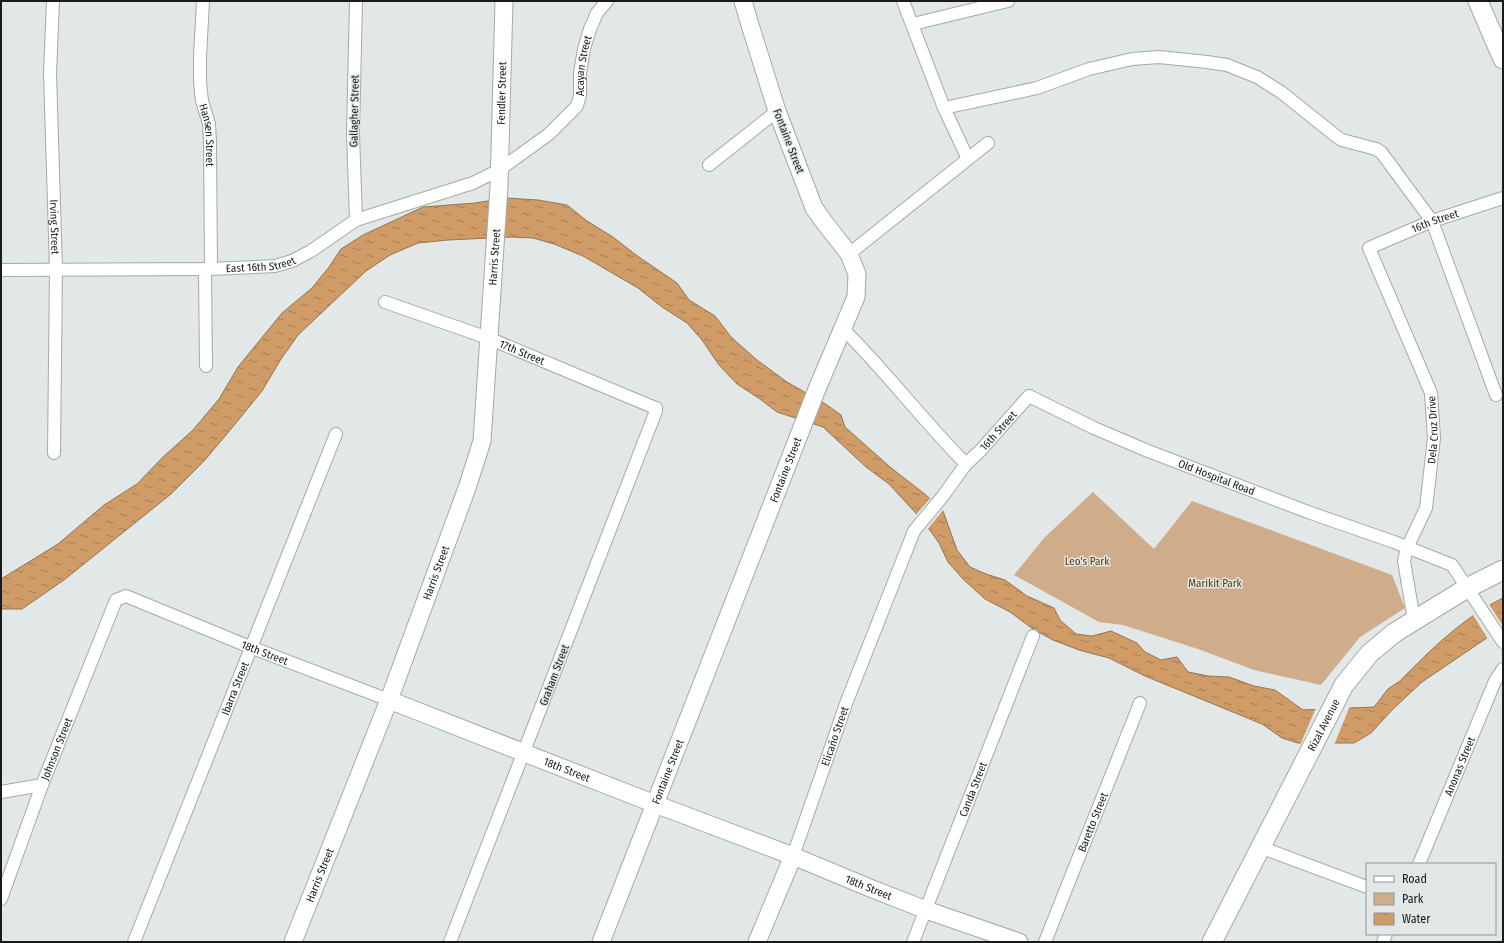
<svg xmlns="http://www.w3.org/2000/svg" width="1504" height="943" viewBox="0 0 1504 943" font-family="'Fira Sans Condensed',sans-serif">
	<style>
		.green { fill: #cfac8a }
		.water { fill: url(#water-ripples); stroke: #987550 }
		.pier { fill: #e1e8e7 }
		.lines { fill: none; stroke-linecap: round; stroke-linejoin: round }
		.street-casing { stroke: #a3aaa9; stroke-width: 14 }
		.secondary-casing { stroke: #a3aaa9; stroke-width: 19 }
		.primary-casing { stroke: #a3aaa9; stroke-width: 21 }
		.street { stroke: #fff; stroke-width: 12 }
		.secondary { stroke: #fff; stroke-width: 17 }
		.primary { stroke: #fff; stroke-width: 19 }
		.labels { text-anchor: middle; stroke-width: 3; stroke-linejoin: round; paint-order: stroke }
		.street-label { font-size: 11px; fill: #191b1b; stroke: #e1e8e7 }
		.park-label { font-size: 11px; fill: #58350b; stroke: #e1e8e7 }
	</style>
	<defs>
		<pattern id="water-ripples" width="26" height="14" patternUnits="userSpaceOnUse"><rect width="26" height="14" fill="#cf9b67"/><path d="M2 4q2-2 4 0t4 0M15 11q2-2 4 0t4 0" fill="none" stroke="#a77e54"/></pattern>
	</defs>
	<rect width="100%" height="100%" fill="#e1e8e7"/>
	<!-- green -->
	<path class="green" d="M1093 492 1154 549 1192 501 1392 575 1405 608 1360 637 1321 685 1254 670 1198 649 1123 625 1099 622 1014 575 1044 538Z"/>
	<!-- water -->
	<path class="water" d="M506 198 538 200 567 205 587 221 613 237 636 255 677 283 689 300 715 316 731 337 757 360 787 382 827 405 841 415 845 427 890 467 926 495 943 511 957 550 970 567 986 574 1005 580 1027 596 1054 608 1060 620 1076 634 1092 636 1111 631 1137 643 1145 652 1161 660 1177 657 1188 672 1208 676 1229 677 1254 686 1275 690 1303 710 1374 707C1379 701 1383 695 1387 690 1391 686 1396 684 1400 681 1430 650 1464 617 1503 598V627L1422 682 1392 710 1371 733 1354 743H1298L1282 738 1262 724 1145 676 1109 658 1079 650 1053 640 1033 629 1010 612 985 599 963 579 948 562 939 543 924 522 889 484 866 467 823 427 777 412 760 399 737 384 719 365 702 340 687 323 662 307 638 288 583 256 554 244 533 238 511 237 448 240 418 243 390 255 366 271 298 335 281 359 262 391 236 423 205 460 171 494 64 580 22 609H1V579L58 544 104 505 137 484 163 457 193 430 219 399 238 367 282 313 312 288 329 267 341 249 363 235 423 207 475 203Z"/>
	<!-- pier -->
	<path class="pier" d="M931 497 944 509 927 530 915 516Z
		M1489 604 1503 626V629L1488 639 1473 615Z
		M1350 706 1334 745H1300L1316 708Z"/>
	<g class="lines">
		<defs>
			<g id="street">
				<path id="s1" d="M53 1 50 73 56 269 54 453"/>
				<path id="s2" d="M203 1 200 57V82L202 101 209 124 210 142 211 269"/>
				<path d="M356 1 353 134 356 220"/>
				<path d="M903 1 944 108 968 159"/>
				<path d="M913 24 1008 1"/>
				<path d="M944 108 1037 88 1089 69 1132 59 1159 57 1207 62 1227 65 1257 77 1281 92 1336 136 1342 140 1376 149 1381 152 1432 221 1496 395"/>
				<path d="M709 165 777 111"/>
				<path d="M849 254 988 143"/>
				<path d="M205 269 206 366"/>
				<path id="s3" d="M1 270 211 269 275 266 292 261 311 251 356 220 473 183 499 170 549 134 577 106 580 95V73L584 49 590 29 597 13 607 1"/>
				<path id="s4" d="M385 302 488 338 653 407 656 408V411L450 942"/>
				<path d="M842 328C886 371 923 421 966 464"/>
				<path id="s5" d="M1414 620 1404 561 1407 548 1426 508 1434 438 1431 393 1369 248 1432 221 1503 198"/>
				<path d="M1 792 42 785"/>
				<path d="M1260 847 1367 887"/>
				<path id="s6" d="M793 856 847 701 914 531 943 496 966 464 980 451 1029 396 1094 428 1148 451 1308 512 1394 542 1452 565 1503 642"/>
				<path id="s7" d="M1419 864 1495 681 1503 669"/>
				<path id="s8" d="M1 899 42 785 116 600 126 596 250 647 389 700"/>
				<path id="s9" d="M134 942 336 434"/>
				<path id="s10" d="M913 942 1033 636"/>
				<path id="s11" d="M1045 942 1140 703"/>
				<path d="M1383 942 1386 934"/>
			</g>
			<g id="secondary">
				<path id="s12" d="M389 700 655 804 793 856 870 888 926 910 1019 942"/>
				<path id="s13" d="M293 942 389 700 467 488 482 441 499 186 504 1"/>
				<path id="s14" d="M601 942 817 389 856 297 857 274 849 254 824 222 814 208 777 111 750 25 743 1"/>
				<path d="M757 942 793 856"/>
			</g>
			<g id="primary">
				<path d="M1478 1 1503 59"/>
				<path id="s15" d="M1212 942 1344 685 1369 654 1394 633 1467 588 1503 570"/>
			</g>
		</defs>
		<!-- street casing -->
		<use href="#street" class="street-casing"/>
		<!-- secondary casing -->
		<use href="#secondary" class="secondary-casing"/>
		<!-- primary casing -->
		<use href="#primary" class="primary-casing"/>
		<!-- street -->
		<use href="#street" class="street"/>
		<!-- secondary -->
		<use href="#secondary" class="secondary"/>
		<!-- primary -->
		<use href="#primary" class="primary"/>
	</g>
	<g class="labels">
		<!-- street labels -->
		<g class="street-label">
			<text dy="4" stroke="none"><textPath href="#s3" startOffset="662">Acayan Street</textPath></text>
			<text dy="4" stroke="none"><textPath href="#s13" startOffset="884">Fendler Street</textPath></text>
			<text transform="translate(354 111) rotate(-89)" y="4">Gallagher Street</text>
			<text dy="4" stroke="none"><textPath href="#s2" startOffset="135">Hansen Street</textPath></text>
			<text transform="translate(789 141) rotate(69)" y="4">Fontaine Street</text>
			<text dy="4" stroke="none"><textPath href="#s5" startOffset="462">16th Street</textPath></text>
			<text dy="4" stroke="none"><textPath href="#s1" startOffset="226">Irving Street</textPath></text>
			<text dy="4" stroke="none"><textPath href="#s13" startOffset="720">Harris Street</textPath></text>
			<text dy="4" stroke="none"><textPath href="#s3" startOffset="260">East 16th Street</textPath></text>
			<text dy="4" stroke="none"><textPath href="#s4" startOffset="146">17th Street</textPath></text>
			<text dy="4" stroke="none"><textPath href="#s5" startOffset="196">Dela Cruz Drive</textPath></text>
			<text dy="4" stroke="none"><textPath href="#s6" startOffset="478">16th Street</textPath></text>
			<text dy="4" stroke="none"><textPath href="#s14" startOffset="507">Fontaine Street</textPath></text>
			<text dy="4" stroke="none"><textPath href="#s6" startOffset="729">Old Hospital Road</textPath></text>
			<text dy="4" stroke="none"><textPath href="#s13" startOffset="396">Harris Street</textPath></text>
			<text dy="4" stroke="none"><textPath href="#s8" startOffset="481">18th Street</textPath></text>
			<text transform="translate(554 675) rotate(-69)" y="4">Graham Street</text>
			<text dy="4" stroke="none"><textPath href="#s9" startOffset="273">Ibarra Street</textPath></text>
			<text dy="4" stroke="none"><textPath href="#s15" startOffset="244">Rizal Avenue</textPath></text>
			<text dy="4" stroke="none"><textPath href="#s6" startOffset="127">Elicaño Street</textPath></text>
			<text dy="4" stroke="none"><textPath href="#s8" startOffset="160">Johnson Street</textPath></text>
			<text dy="4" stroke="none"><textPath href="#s7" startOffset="106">Anonas Street</textPath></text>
			<text dy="4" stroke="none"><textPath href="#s12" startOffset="191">18th Street</textPath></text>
			<text dy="4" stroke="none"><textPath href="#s14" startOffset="183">Fontaine Street</textPath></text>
			<text dy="4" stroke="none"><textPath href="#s10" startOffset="164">Canda Street</textPath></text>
			<text dy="4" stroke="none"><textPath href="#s11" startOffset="129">Baretto Street</textPath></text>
			<text dy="4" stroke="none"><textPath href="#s13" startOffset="72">Harris Street</textPath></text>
			<text dy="4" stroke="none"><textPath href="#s12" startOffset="515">18th Street</textPath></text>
		</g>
		<!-- park labels -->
		<g class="park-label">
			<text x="1087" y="565">Leo's Park</text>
			<text x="1215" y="587">Marikit Park</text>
		</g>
	</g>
	<!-- border -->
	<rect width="1504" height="943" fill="none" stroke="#191b1b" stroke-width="4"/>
	<!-- legend -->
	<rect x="1366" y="863" width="130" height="72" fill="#e1e8e7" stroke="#919695"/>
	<rect x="1374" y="876" width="20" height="6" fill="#ffffff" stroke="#919695"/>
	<text x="1402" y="883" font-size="12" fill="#191b1b">Road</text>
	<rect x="1374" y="893" width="20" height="12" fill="#cfac8a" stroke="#919695"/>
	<text x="1402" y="903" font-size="12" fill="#191b1b">Park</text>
	<rect x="1374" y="913" width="20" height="12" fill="url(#water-ripples)" stroke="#919695"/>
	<text x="1402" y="923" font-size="12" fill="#191b1b">Water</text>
</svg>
